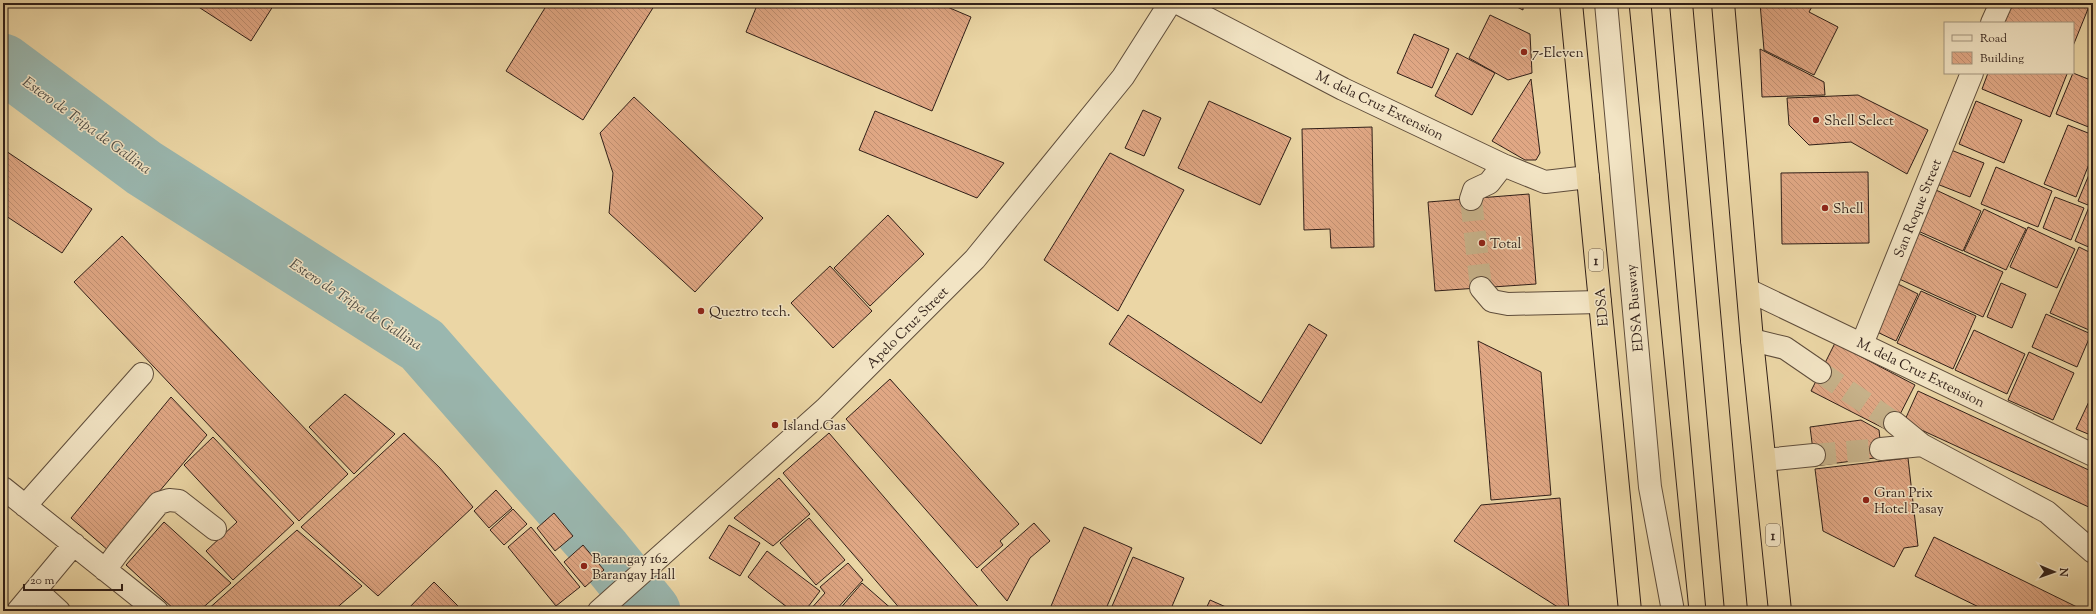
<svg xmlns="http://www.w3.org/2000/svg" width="2096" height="614" viewBox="0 0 2096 614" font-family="'Sorts Mill Goudy',serif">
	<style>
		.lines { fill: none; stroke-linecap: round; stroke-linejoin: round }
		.river { stroke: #9ab7af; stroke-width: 59 }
		.building { fill: url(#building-back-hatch); stroke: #301f18 }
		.minor-tunnel { stroke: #c6b189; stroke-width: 22; stroke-dasharray: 22 11; stroke-linecap: butt }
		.minor-casing { stroke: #5f4d3b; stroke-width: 24 }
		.highway-casing { stroke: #301f18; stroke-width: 24 }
		.minor { stroke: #f2e4c4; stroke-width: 22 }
		.highway { stroke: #ebd6a5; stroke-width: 22 }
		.tram { stroke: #301f18; stroke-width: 1 }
		.poi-dot { fill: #8f2418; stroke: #f2e4c4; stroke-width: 1.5 }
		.labels { text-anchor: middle; stroke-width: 3; stroke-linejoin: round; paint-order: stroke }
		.shield { fill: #f2e4c4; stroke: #6a5a4c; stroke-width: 1 }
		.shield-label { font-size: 13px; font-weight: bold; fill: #301f18 }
		.poi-label { font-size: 14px; fill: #301f18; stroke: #f2e4c4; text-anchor: start }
		.street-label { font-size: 14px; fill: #301f18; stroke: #f2e4c4 }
		.water-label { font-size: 15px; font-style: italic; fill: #504d45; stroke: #f2e4c4 }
	</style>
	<defs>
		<pattern id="building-back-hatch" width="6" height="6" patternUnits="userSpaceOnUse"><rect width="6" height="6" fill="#e0a784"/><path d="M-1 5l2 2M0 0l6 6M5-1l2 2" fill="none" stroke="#c08f71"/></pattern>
	</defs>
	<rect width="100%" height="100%" fill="#ebd6a5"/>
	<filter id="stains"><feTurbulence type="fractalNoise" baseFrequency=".005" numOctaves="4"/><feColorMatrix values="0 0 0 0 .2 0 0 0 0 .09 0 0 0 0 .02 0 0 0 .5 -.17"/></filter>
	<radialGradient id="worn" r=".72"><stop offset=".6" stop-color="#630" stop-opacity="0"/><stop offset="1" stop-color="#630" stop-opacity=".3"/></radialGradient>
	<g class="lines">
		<!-- river -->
		<path class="river" d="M3 63 144 168 422 345 603 552 651 611"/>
	</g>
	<!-- building -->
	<path class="building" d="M199 3H275L251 41 197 6Z
		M548 3H656L583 120 506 71Z
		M758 3H938L971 17 932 111 746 32Z
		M1509 3H1523V10Z
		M1760 3H1814L1809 12 1838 27 1814 75 1764 50Z
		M2012 3H2087L2090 4 2073 46V23H2004Z
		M1490 15 1530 34 1532 73 1508 80 1469 58Z
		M1414 34 1449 49 1432 88 1397 73Z
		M1760 49 1824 82 1825 95 1762 97Z
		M1457 53 1495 73 1472 115 1435 96Z
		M1988 73H2065L2067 74 2050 117 1982 89Z
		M2073 73 2093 81V123L2091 128 2056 114Z
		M1531 79 1540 153 1536 160H1525L1492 141Z
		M1858 95 1928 130 1907 174 1851 142 1809 145 1789 125 1787 98Z
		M634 97 763 218 695 292 609 213 613 173 600 133Z
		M1209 101 1291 138 1260 205 1178 168Z
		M1976 101 2022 120 2004 163 1959 144Z
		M1143 110 1161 118 1144 156 1125 148Z
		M875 111 1004 163 977 198 859 150Z
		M2068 125 2093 135V154L2076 197 2044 184Z
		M1372 127 1374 247 1331 248 1330 229 1304 230 1302 129Z
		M3 149 92 209 62 253 3 214Z
		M1951 150 1984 163 1970 197 1937 184Z
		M1110 153 1184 190 1118 311 1044 260Z
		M2093 165V207L2078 201Z
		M1996 167 2052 191 2038 227 1981 204Z
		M1868 172 1869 243 1782 244 1781 173Z
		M1936 190 1981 211 1963 251 1918 231Z
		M1529 194 1536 284 1435 291 1428 202Z
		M2055 197 2084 208 2071 240 2043 228Z
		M2089 207 2093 209V249L2075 241Z
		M1984 209 2026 229 2006 270 1964 251Z
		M888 215 924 254 870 306 834 268Z
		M2028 227 2075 249 2057 288 2010 267Z
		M1918 233 2003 272 1983 317 1897 278Z
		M122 236 348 474 299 521 74 282Z
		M2079 247 2093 254V322L2089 330 2050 313Z
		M830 266 872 311 833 348 791 303Z
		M1896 283 1918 294 1896 341 1875 331Z
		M2001 283 2026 294 2012 328 1987 317Z
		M1921 291 1976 316 1953 369 1897 343Z
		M2046 314 2091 334 2077 367 2032 347Z
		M1128 315 1261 403 1309 324 1327 335 1261 444 1109 344Z
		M1974 330 2025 354 2007 394 1955 370Z
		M1478 341 1541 372 1551 495 1491 500Z
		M1835 343 1915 385 1891 432 1811 391Z
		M2029 352 2074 373 2053 420 2008 400Z
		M890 379 1019 524 1000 541 1003 545 977 568 846 419Z
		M1918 391 2093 472V509L1904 422Z
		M2093 393V436L2076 429Z
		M345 394 395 434 354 474 309 427Z
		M171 397 207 435 109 551 71 518Z
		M1861 420 1879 430 1882 457 1815 466 1810 427Z
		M404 433 440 468 473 507 378 596 301 527Z
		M829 433 982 611H902L783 473Z
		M213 437 294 523 233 580 206 551 237 522 184 465Z
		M1908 458 1918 546 1904 548 1894 567 1823 531 1815 469Z
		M779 478 810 514 773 546 734 518Z
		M496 490 512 508 489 528 474 511Z
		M1560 498 1569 611H1564L1454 541 1481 505Z
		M513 509 527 524 504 545 490 530Z
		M554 513 573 536 555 551 537 528Z
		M809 518 845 560 816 585 780 543Z
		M164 522 231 583 199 611H176L126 565Z
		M1034 523 1050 541 1030 558 1007 601 981 570Z
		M729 525 760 543 740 576 709 558Z
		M531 527 580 587 556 606 508 547Z
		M1084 527 1132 548 1105 611H1049Z
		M297 530 362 586 333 611H206Z
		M1934 537 2079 608 2078 611H1987L1915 576Z
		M583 545 604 570 585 587 564 562Z
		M767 551 820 591 805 611H792L748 577Z
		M1133 557 1184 578 1170 611H1110Z
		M848 563 863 580 835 611H809L825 593 820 587Z
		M434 582 463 611H406Z
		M862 583 894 611H838Z
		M1210 600 1235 611H1205Z"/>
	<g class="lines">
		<!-- minor-tunnel -->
		<path class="minor-tunnel" d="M1471 199 1481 288
			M1820 372 1895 423
			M1814 455 1881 449"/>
		<defs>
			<path id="minor" d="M1178 3 1343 89 1503 165 1545 182 1588 177
				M1606 3 1650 487 1673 611
				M1992 23 2001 3
				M1471 199 1474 190 1489 183 1503 165
				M1481 288 1492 301 1508 304 1600 302
				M1748 290 2093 455
				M1752 340 1785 348 1820 372
				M1862 344 1972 73
				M1895 423 1922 445 2047 512 2093 552
				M1881 449 1922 445
				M1765 460 1814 455
				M3 488 157 611
				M25 506 142 374
				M105 570 119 551 159 503 169 500 179 501 215 529
				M36 590 59 611
				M18 611 74 544
				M599 611 825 409 975 259 1123 77 1170 3"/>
			<path id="highway" d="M1571 3 1630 611
				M1681 3 1736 611
				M1723 3 1752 340 1780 611"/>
		</defs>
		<!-- minor casing -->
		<use href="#minor" class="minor-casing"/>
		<!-- highway casing -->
		<use href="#highway" class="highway-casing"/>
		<!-- minor -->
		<use href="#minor" class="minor"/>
		<!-- highway -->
		<use href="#highway" class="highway"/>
		<!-- tram -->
		<path class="tram" d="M1629 3 1689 611
			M1651 3 1706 611"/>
	</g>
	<!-- markers -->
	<g class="poi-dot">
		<circle cx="1524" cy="52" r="4"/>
		<circle cx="1816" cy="120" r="4"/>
		<circle cx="1825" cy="208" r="4"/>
		<circle cx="1482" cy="243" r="4"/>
		<circle cx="701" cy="311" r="4"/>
		<circle cx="775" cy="425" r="4"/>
		<circle cx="1866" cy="500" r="4"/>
		<circle cx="584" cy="566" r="4"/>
	</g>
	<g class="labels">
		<!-- shield labels -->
		<g class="shield">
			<rect x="1589" y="249" width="14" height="22" rx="3"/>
			<rect x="1766" y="524" width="14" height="22" rx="3"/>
		</g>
		<g class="shield-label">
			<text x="1596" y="265">1</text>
			<text x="1773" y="540">1</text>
		</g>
		<!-- poi labels -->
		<g class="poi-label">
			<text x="1532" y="57">7-Eleven</text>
			<text x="1824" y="125">Shell Select</text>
			<text x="1833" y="213">Shell</text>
			<text x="1490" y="248">Total</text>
			<text x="709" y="316">Queztro tech.</text>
			<text x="783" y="430">Island Gas</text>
			<text x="1874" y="497">Gran Prix<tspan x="1874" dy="16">Hotel Pasay</tspan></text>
			<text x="592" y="563">Barangay 162<tspan x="592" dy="16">Barangay Hall</tspan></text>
		</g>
		<!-- street labels -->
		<g class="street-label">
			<text transform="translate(1380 105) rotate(26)" y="5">M. dela Cruz Extension</text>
			<text transform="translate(1917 208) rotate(-68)" y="5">San Roque Street</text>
			<text transform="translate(1601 307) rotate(-95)" y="5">EDSA</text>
			<text transform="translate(1634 308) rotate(-95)" y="5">EDSA Busway</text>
			<text transform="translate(907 327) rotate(-45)" y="5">Apelo Cruz Street</text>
			<text transform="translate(1921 372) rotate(26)" y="5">M. dela Cruz Extension</text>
		</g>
		<!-- water labels -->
		<g class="water-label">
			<text transform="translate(87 125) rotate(36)" y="5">Estero de Tripa de Gallina</text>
			<text transform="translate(356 304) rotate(33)" y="5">Estero de Tripa de Gallina</text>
		</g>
	</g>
	<!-- margin -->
	<rect width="2096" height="614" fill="none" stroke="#ebd6a5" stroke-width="16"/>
	<rect x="4" y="4" width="2088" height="606" fill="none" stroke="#301f18" stroke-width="2"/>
	<rect x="8" y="8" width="2080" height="598" fill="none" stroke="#301f18"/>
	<!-- legend -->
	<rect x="1944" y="22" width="130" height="52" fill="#f2e4c4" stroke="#a4957f"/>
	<rect x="1952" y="35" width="20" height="6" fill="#f2e4c4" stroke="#a4957f"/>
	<text x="1980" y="42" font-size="12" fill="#301f18">Road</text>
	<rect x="1952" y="52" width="20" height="12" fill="url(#building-back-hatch)" stroke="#a4957f"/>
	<text x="1980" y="62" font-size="12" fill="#301f18">Building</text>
	<!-- north arrow -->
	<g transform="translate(2054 572) rotate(92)" stroke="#f2e4c4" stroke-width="3" paint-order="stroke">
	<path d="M0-3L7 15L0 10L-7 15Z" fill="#301f18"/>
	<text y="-6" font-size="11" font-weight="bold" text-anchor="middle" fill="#301f18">N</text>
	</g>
	<!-- scale -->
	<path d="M24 584v6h98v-6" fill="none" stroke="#301f18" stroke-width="2"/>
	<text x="30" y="584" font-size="12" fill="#301f18" stroke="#f2e4c4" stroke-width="3" paint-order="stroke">20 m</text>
	<rect width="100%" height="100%" filter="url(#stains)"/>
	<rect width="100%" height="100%" fill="url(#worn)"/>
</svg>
